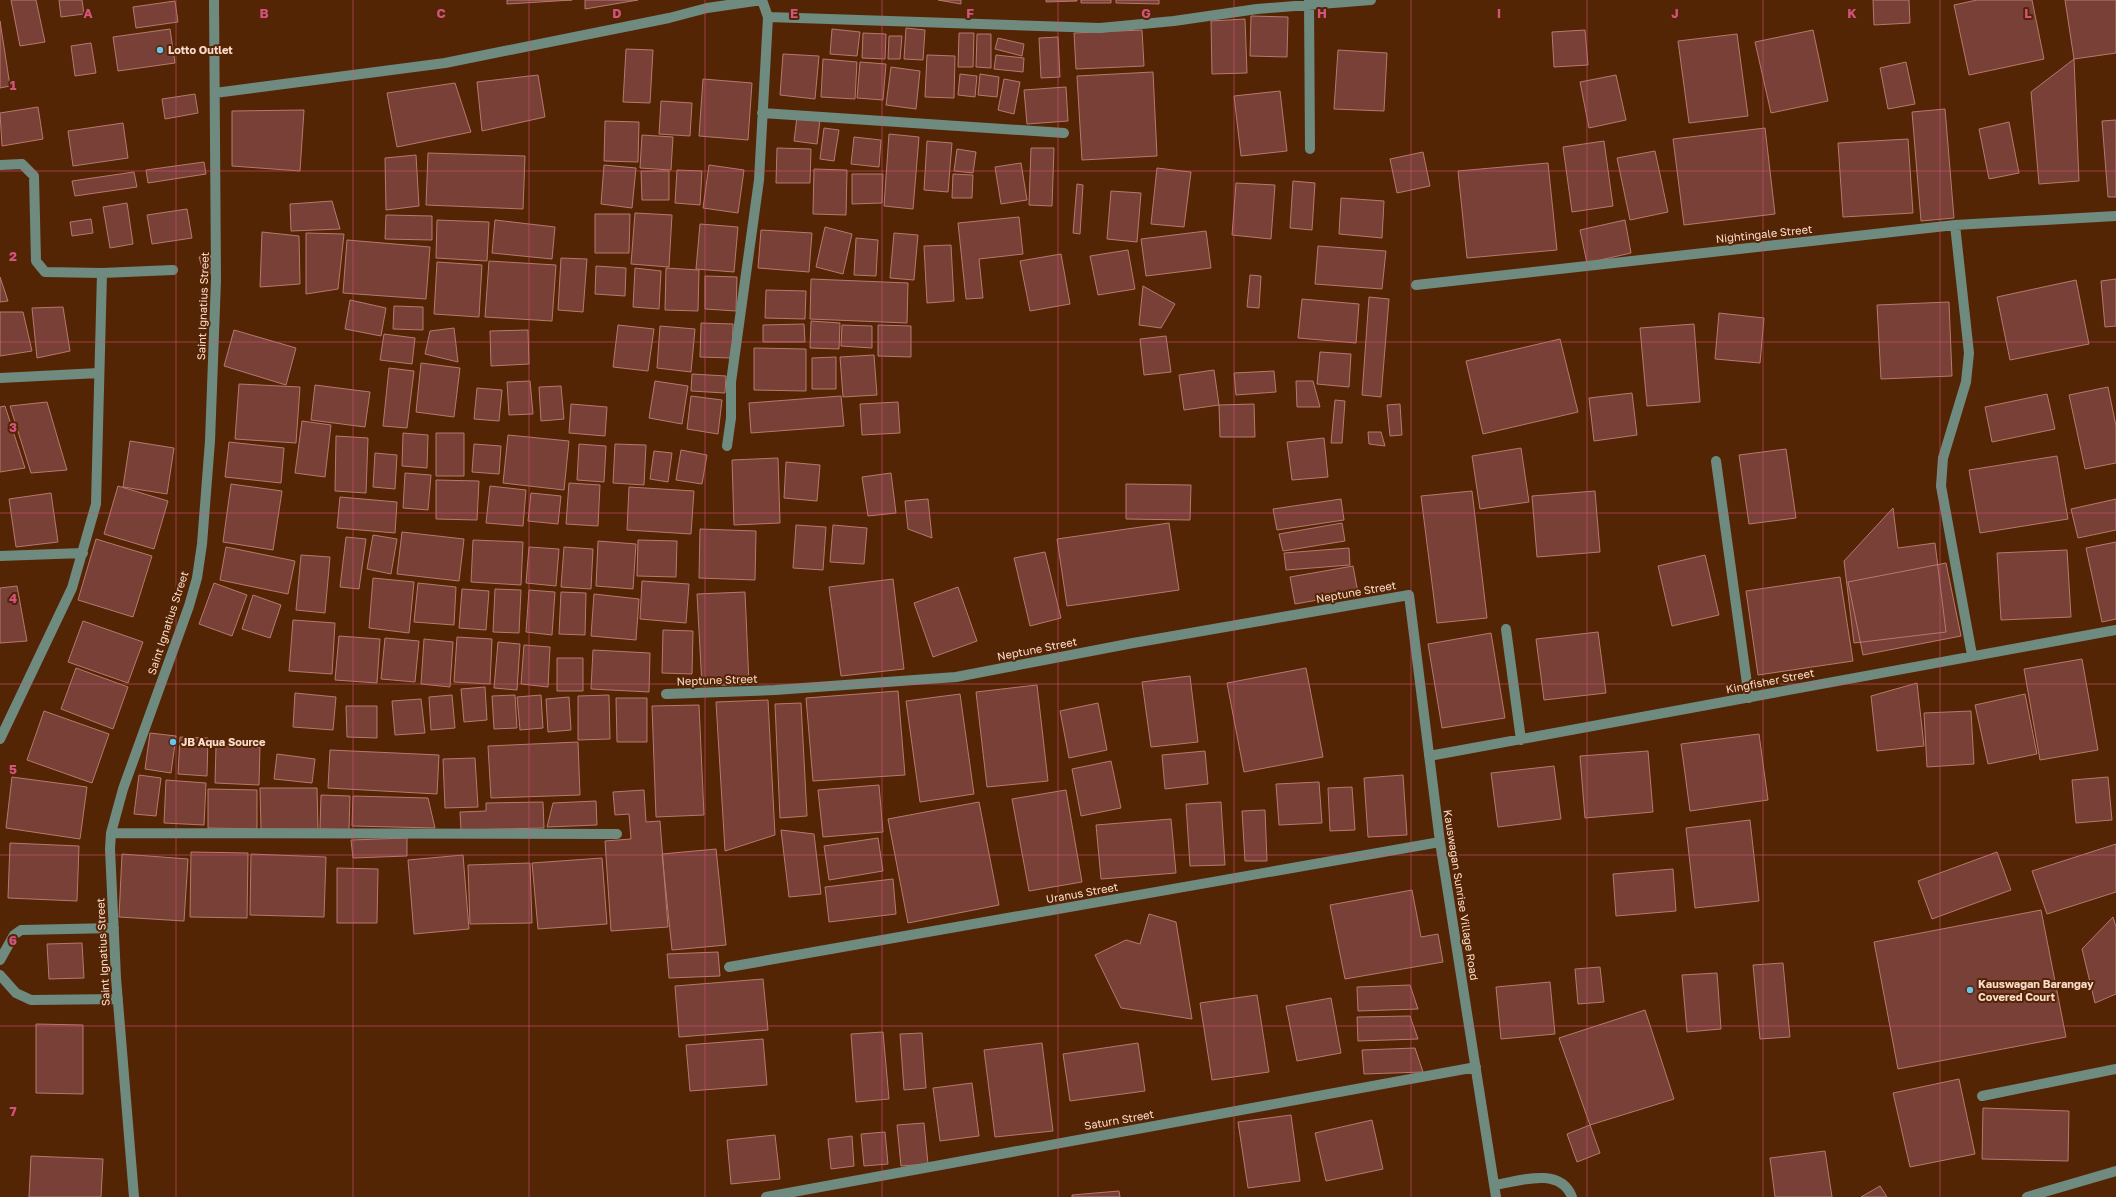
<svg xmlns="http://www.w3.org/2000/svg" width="2116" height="1197" viewBox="0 0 2116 1197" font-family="'Golos Text',sans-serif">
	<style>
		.building { fill: #794037; stroke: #b7786e }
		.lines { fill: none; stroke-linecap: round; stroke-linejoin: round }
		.minor { stroke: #6f8b80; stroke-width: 10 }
		.grid { fill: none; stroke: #d3537d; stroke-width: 1; stroke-opacity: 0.55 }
		.poi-dot { fill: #66c4ef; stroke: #542505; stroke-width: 1.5 }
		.labels { text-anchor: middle; stroke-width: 4; stroke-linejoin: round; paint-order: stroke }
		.poi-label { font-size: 11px; font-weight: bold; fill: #fbdccc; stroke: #542505; text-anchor: start }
		.street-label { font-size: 11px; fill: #fbdccc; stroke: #542505 }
		.grid-label { font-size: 13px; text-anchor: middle; font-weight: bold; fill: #d3537d; stroke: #542505; stroke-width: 4; stroke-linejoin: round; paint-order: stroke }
	</style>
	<rect width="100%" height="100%" fill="#542505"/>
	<!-- building -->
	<path class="building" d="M11 0H36L45 42 20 46Z
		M59 0H82L84 14 61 17Z
		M507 0H572L507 4Z
		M585 0H638L585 9Z
		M938 0H961V4Z
		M1046 0H1077V1L1046 2Z
		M1081 0H1111V3H1081Z
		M1116 0H1159V4L1116 3Z
		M1873 0H1909L1910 23 1874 25Z
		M1977 0H2032L2044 59 1969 75 1954 5Z
		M2065 0H2116V53L2074 59Z
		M175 1 178 22 136 28 133 7Z
		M1251 16 1288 17 1287 57 1250 56Z
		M1245 19 1247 73 1212 74 1211 21Z
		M0 21 10 86 0 88Z
		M906 28 925 30 923 60 904 59Z
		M170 29 175 63 118 71 113 37Z
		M832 29 860 32 857 56 830 54Z
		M1142 30 1144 66 1076 69 1074 33Z
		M1585 30 1588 65 1554 67 1552 32Z
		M1813 30 1828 101 1771 113 1755 42Z
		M863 33 886 34 885 59 862 58Z
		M959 33H974L973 67H958Z
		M977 34H991V68L976 67Z
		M1737 34 1748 116 1689 123 1678 41Z
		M889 36H902L900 59H888Z
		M1058 37 1060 77 1041 78 1039 38Z
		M998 38 1024 44 1022 56 995 49Z
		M91 43 96 73 75 76 71 46Z
		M626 49 653 50 650 103 623 102Z
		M1338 50 1387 53 1384 111 1334 109Z
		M783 54 819 56 815 99 780 95Z
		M927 55 955 56 954 98 925 97Z
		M996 55 1024 58 1023 72 994 69Z
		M823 59 857 62 855 99 821 97Z
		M2074 59 2079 181 2039 184 2031 92Z
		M860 62 886 64 883 100 857 98Z
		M1906 62 1915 104 1888 109 1880 68Z
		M891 67 920 71 916 109 886 105Z
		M1153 72 1157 156 1082 160 1077 76Z
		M960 74 977 76 975 97 958 95Z
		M980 74 999 77 997 97 978 95Z
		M538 75 545 117 482 131 477 82Z
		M1616 75 1626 120 1589 128 1580 82Z
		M703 79 752 83 748 140 699 136Z
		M1004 79 1020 82 1014 114 998 110Z
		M455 83 471 132 397 147 387 93Z
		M1066 87 1068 121 1027 124 1024 90Z
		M1280 91 1287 151 1241 156 1234 96Z
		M195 94 198 113 165 119 162 99Z
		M661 101 692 103 690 136 659 134Z
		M38 107 43 139 2 146 0 113Z
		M1945 109 1954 218 1921 221 1912 112Z
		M304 110 300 171 232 166V111Z
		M797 117 820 120 817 144 794 141Z
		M2116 120V197H2108L2102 121Z
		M605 121 639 122 638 162 604 161Z
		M2009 122 2019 173 1989 179 1979 129Z
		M123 123 128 158 73 166 68 131Z
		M824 128 839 130 834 161 820 159Z
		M1765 128 1775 214 1684 225 1673 139Z
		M889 134 919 137 913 209 884 206Z
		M642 135 673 137 671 170 640 168Z
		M854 137 881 140 879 167 851 164Z
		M1908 139 1913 213 1843 217 1838 143Z
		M927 141 952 143 948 192 924 190Z
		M1604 141 1613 206 1572 212 1563 147Z
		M777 148 811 149 810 183H776Z
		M1031 148H1054L1052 206 1029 205Z
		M957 149 976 152 973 173 954 171Z
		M1655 151 1668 212 1630 220 1617 158Z
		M1423 152 1430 186 1397 193 1390 159Z
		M428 153 525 156 523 209 426 205Z
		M416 155 419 206 386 210 385 158Z
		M204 162 206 174 148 183 146 170Z
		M1021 163 1027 200 1001 204 995 167Z
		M1548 163 1557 250 1467 258 1458 171Z
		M604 165 636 168 632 208 601 204Z
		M709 165 744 170 738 213 703 208Z
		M1157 168 1191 172 1184 227 1151 224Z
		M814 169 847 170 846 215 813 214Z
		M677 170 702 171 700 205 675 203Z
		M641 171H669V200H642Z
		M134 172 137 187 75 196 72 181Z
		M852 174H883L882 203 852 204Z
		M953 174 973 175 972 198H952Z
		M1293 181 1315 183 1312 230 1290 228Z
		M1236 183 1275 185 1271 239 1232 235Z
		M1077 184 1083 185 1080 234 1073 233Z
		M1111 191 1141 193 1137 242 1107 239Z
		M1341 198 1384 201 1382 238 1339 234Z
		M332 201 340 229 291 231 290 204Z
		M127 203 133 244 110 248 103 207Z
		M187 209 192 238 152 244 147 215Z
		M635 213 672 215 669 267 631 264Z
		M595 214H630L629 253H595Z
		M386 215 432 216V240L385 239Z
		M1019 217 1023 254 979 259 983 298 966 299 958 223Z
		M91 219 93 233 72 236 70 222Z
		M437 220 489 222 487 261 436 258Z
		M495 220 555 227 552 259 492 253Z
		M1625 220 1631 253 1587 263 1580 230Z
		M700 224 738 227 734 272 696 269Z
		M825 227 852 234 843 274 816 267Z
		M761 230 812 233 809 272 758 268Z
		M1206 231 1211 268 1146 276 1141 239Z
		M262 232 299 236 300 284 260 287Z
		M306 233 344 234 338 289 306 294Z
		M894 233 918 235 914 280 890 278Z
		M856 238 878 240 876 276 854 275Z
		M347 240 430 247 426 299 343 293Z
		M951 245 954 301 927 303 924 246Z
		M1318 246 1386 251 1382 289 1315 284Z
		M1128 250 1135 289 1098 295 1090 256Z
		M210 254 214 272 204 275 199 257Z
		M1061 254 1070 304 1030 311 1020 261Z
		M561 258 587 259 583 312 558 310Z
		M489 261 556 265 552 321 485 317Z
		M437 262 482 265 479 317 434 314Z
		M596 266 626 268 625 296 595 294Z
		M635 268 661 271 659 309 633 307Z
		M666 268 699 270 698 311 665 310Z
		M1250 275 1261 276 1259 308 1247 307Z
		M705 276 737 277 736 311 705 309Z
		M0 277 8 301 0 302Z
		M811 279 908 283 907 323 810 319Z
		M2116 279V326L2105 327 2101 281Z
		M2076 280 2089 344 2010 360 1997 297Z
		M1143 286 1175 304 1161 328 1139 325Z
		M766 290 806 291 805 319 765 318Z
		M1369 297 1389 299 1381 397 1362 395Z
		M1302 299 1359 304 1356 343 1298 338Z
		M350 300 386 308 381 336 345 329Z
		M1949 302 1952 376 1881 379 1877 305Z
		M394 306 423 307V330L393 329Z
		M63 307 70 351 37 358 32 308Z
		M0 312H23L32 351 0 356Z
		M1719 313 1764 318 1760 363 1715 359Z
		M811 321 840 323 839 349 810 348Z
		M701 323 733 324 732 358 700 357Z
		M804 324 805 342H763V325Z
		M1694 324 1700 402 1647 406 1640 328Z
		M618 325 654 329 648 371 613 367Z
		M842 325 872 326V348L841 346Z
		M878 325 911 326V357L878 356Z
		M660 326 695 329 691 372 657 368Z
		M454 328 458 362 425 354 430 331Z
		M234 330 296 348 286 385 224 366Z
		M528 330 529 364 491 366 490 331Z
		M384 334 415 338 412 364 380 360Z
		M1166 336 1171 372 1144 375 1140 339Z
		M1560 339 1578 412 1483 434 1466 361Z
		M754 348 806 349V391L754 390Z
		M1320 352 1351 354 1349 387 1317 384Z
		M874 355 877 395 843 397 840 357Z
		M836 357V389H812V358Z
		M421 363 460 368 454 417 416 412Z
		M389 368 414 371 407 428 383 426Z
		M1214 370 1219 405 1184 410 1179 375Z
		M1274 371 1276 392 1236 395 1234 373Z
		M692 374 726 376 725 393 691 391Z
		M530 381 533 414 509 415 507 382Z
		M655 381 688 386 682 424 649 418Z
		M1296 381H1313L1320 407H1297Z
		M239 384 300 387 296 443 235 439Z
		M315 385 370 392 365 427 311 420Z
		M561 386 564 419 541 421 539 387Z
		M2108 387 2116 426V463L2085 469 2069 395Z
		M477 388 502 390 499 421 474 419Z
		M1632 393 1637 435 1594 441 1589 398Z
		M2047 394 2055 429 1992 442 1985 407Z
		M691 396 722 400 718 434 687 429Z
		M841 396 844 426 751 433 749 403Z
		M1335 400 1345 401 1342 443H1331Z
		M47 402 67 470 31 473 10 406Z
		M898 402 900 433 862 435 860 404Z
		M571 404 607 407 605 436 569 433Z
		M1254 404 1255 437H1220L1219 405Z
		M1400 404 1402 435 1390 436 1387 405Z
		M5 406 25 468 0 472V407Z
		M302 421 331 425 325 477 295 473Z
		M1368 432H1381L1385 446 1369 444Z
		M403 433 428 435 427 468 402 466Z
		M436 433H464V476H436Z
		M508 435 569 441 564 490 503 483Z
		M336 436 368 438 366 493 335 491Z
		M1324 438 1328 477 1292 480 1287 442Z
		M130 441 174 448 167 494 123 487Z
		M229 442 284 448 281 483 225 477Z
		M474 444 501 446 499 474 472 472Z
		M579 444 606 446 604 482 577 480Z
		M615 444 646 445 644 485 613 483Z
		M1521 448 1529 502 1480 509 1472 456Z
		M1786 449 1796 518 1749 524 1739 455Z
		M681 450 707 455 702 484 676 480Z
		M654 451 672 453 668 482 650 479Z
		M375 453 397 455 395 489 373 487Z
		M2057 456 2068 519 1980 533 1969 470Z
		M778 458 780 523 734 525 732 460Z
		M786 462 820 465 817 501 784 498Z
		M405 473 431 475 428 510 403 508Z
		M891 473 896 513 868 516 862 477Z
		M436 480 479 481 477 520 436 519Z
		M569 483 600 485 598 526 566 524Z
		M231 484 282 491 273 550 223 542Z
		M1126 484 1191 485 1190 520 1126 519Z
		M118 486 168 501 154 549 104 534Z
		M490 486 526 490 523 526 486 523Z
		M629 487 694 491 691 534 627 530Z
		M1472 491 1487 618 1437 623 1421 496Z
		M1595 491 1600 552 1537 557 1532 496Z
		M51 493 58 542 16 547 9 499Z
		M531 493 561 496 558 524 528 521Z
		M340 497 397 502 395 533 337 528Z
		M928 499 932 538 908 529 905 501Z
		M1341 499 1344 520 1277 530 1273 509Z
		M2116 499V530L2078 538 2071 509Z
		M1893 508 1898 548 1935 543 1946 632 1854 643 1844 561Z
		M1169 523 1179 590 1067 606 1057 539Z
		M1342 523 1345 541 1283 551 1279 534Z
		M796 525 826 527 823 570 793 568Z
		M833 525 867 528 864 564 830 562Z
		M700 529 756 531 755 580 699 578Z
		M402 532 464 539 459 581 397 574Z
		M373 535 397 539 391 574 367 569Z
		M346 537 366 539 359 589 340 587Z
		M96 539 152 556 133 617 78 600Z
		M473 540 523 542 521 585 471 582Z
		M638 540 677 541 676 577 637 576Z
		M598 541 636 544 633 589 596 586Z
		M2116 542V619L2102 622 2086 548Z
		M226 547 295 561 288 594 220 580Z
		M529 547 559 549 556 586 526 583Z
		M564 547 593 549 591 589 561 587Z
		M1349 548 1350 565 1286 570 1284 553Z
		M2067 550 2071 617 2001 620 1997 553Z
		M1045 552 1061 618 1030 626 1014 558Z
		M301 555 330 557 325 613 296 610Z
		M1705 555 1719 615 1672 626 1658 566Z
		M1946 563 1961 636 1863 655 1848 582Z
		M1353 566 1358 593 1295 604 1290 577Z
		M1840 577 1853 661 1758 675 1746 591Z
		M373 578 414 582 409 633 369 628Z
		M893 579 904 669 841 676 829 587Z
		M642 581 689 584 686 623 640 619Z
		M214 583 247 595 232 636 199 624Z
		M418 583 456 587 454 625 414 622Z
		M17 586 27 641 0 643V588Z
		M958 587 977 641 933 657 914 603Z
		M462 589 489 591 486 630 459 628Z
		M495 589 521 590 519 633 493 632Z
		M529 590 555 592 552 635 526 632Z
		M561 592 586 593 585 635 559 634Z
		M745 592 749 684 702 686 697 594Z
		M594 594 639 599 636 640 591 636Z
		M253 595 281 605 270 638 242 629Z
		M293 620 335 623 332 674 289 671Z
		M83 621 143 642 128 683 68 662Z
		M663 630 693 631 692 674 662 673Z
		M1598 632 1606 693 1544 700 1536 639Z
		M1491 633 1505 718 1442 728 1428 644Z
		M339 636 380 639 377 683 335 680Z
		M457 637 492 639 490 684 454 682Z
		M385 638 419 641 415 682 381 679Z
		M424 639 453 642 450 687 421 684Z
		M498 642 520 644 517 690 494 688Z
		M524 645 550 647 548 687 521 684Z
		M593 650 650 653 649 692 591 689Z
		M557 658H583V691H557Z
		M2082 659 2098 750 2040 760 2024 669Z
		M76 668 128 687 113 729 61 709Z
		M1306 668 1323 757 1244 772 1227 683Z
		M1190 676 1198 742 1151 747 1142 682Z
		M1917 683 1924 746 1877 751 1871 696Z
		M1037 685 1048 781 987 787 976 692Z
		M485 687 487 720 464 722 461 689Z
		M898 691 905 775 813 781 806 698Z
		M295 693 336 697 333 730 293 727Z
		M960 694 974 794 920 802 906 701Z
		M2025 694 2037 754 1988 764 1975 705Z
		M452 695 455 728 431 730 429 697Z
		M515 695 517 728 494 729 492 696Z
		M541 695 543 728 520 730 517 697Z
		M609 695 610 739 578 740V696Z
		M569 697 571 730 548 732 546 699Z
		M616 698H647V742H617Z
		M421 699 425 733 395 735 392 701Z
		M768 700 775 835 725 851 716 702Z
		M801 703 807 816 780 818 775 704Z
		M1098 703 1107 750 1069 758 1060 711Z
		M699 705 704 815 656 817 652 706Z
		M346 706H377V738L347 737Z
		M44 711 109 734 92 783 27 760Z
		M1971 711 1974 764 1927 767 1924 713Z
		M150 733 176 736 171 773 145 769Z
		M1759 734 1768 800 1690 811 1681 744Z
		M180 737 208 738 207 776 178 774Z
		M578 742 580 795 491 798 488 746Z
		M216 746 260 747 259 785 215 783Z
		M330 750 439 755 437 794 328 788Z
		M1205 751 1208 784 1165 789 1162 755Z
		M1648 751 1653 812 1585 818 1580 756Z
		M277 754 315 759 312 783 274 779Z
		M475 758 478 807 445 808 443 759Z
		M1111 761 1121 808 1081 816 1072 769Z
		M1554 766 1561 819 1498 827 1491 773Z
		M139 775 161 778 156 816 134 814Z
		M1403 775 1407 835 1368 837 1364 778Z
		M12 777 87 787 80 839 6 828Z
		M2108 777 2112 820 2076 823 2072 780Z
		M166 780 206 783 204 825 164 823Z
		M1319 782 1322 823 1279 825 1276 784Z
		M879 785 883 832 823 837 818 790Z
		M1352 787 1355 830 1330 831 1328 788Z
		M260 788H317L318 829H261Z
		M208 789 257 790V829L208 828Z
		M644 790 646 822 660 821 668 927 611 931 605 841 631 839 629 814 615 815 613 792Z
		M1066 790 1082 882 1029 891 1012 799Z
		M321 795 350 796 349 830 320 829Z
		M353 796 428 798 435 828 352 826Z
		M596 801 597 825 547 827 553 803Z
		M543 802 544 828 461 830 460 812 486 811V803Z
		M979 802 999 905 908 923 888 819Z
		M1221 802 1225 865 1190 866 1186 804Z
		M1265 810 1267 861H1245L1242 811Z
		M1171 819 1176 873 1101 879 1096 825Z
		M1750 820 1759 901 1695 908 1686 828Z
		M781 830 814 834 821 894 789 897Z
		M407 838V856L353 858 351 840Z
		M878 838 883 871 829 880 824 846Z
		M10 843 79 846 77 901 8 898Z
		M2116 844V892L2047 914 2032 871Z
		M716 849 726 945 672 950 662 854Z
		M191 852 248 853 247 918 190 917Z
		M1997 852 2011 890 1932 919 1918 881Z
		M122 854 188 859 184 921 119 917Z
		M251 854 326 857 324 917 250 915Z
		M463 855 469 929 414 934 408 860Z
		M602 858 607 924 538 929 532 863Z
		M530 863 532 923 470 924 468 865Z
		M337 868 378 869 377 923H337Z
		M1673 869 1676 911 1616 916 1613 874Z
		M893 879 896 914 829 922 825 887Z
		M1412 890 1421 937 1438 934 1443 962 1345 979 1330 905Z
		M2041 910 2066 1037 1898 1069 1874 942Z
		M1149 914 1176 922 1192 1019 1121 1008 1095 955 1126 940 1140 944Z
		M2113 917 2116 927V994L2095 1003 2082 949Z
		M82 943 84 978 49 979 47 944Z
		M718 952 720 976 669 978 667 954Z
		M1783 963 1790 1037 1760 1039 1753 965Z
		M1600 967 1604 1002 1578 1004 1575 969Z
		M1717 973 1721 1029 1687 1032 1682 975Z
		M763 979 768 1030 679 1037 675 986Z
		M1550 982 1555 1034 1501 1039 1496 987Z
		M1410 985 1418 1009 1358 1011 1357 987Z
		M1257 995 1269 1072 1212 1080 1200 1003Z
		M1331 998 1341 1053 1297 1061 1286 1006Z
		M1645 1010 1674 1099 1590 1125 1559 1038Z
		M1410 1016 1418 1039 1358 1041 1357 1017Z
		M36 1024 83 1025V1094L36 1093Z
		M883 1032 889 1099 856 1102 851 1034Z
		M922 1033 926 1088 904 1090 900 1034Z
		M763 1039 767 1085 690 1091 686 1045Z
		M1042 1043 1053 1131 995 1137 984 1050Z
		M1138 1043 1145 1091 1070 1101 1063 1054Z
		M1415 1048 1423 1072 1364 1074 1362 1050Z
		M1959 1079 1975 1154 1910 1167 1893 1093Z
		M972 1083 979 1136 940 1141 933 1088Z
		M1983 1108 2069 1111 2068 1161 1982 1159Z
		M1291 1115 1300 1181 1248 1188 1238 1122Z
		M1372 1120 1383 1169 1326 1181 1315 1133Z
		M924 1123 928 1164 901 1166 897 1125Z
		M1590 1125 1600 1153 1577 1162 1567 1134Z
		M885 1132 888 1164 864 1166 861 1134Z
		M775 1135 780 1179 731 1184 727 1140Z
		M852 1136 854 1166 831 1169 828 1139Z
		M1825 1151 1832 1197H1775L1770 1158Z
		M31 1156 103 1159 101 1197H29Z
		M1880 1186 1887 1197H1861Z
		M1119 1191 1120 1197H1072V1195Z"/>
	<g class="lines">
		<!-- minor -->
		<path class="minor" d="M1309 0 1310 149
			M768 17 1100 28 1174 21 1257 9 1371 0
			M215 93 445 63 669 18 707 8 762 0
			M762 113 1064 133
			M0 165 22 164 34 176 36 261 45 272 102 273 96 504 72 588 0 739
			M1955 225 1969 353 1966 382 1943 458 1941 486 1972 655
			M102 273 173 270
			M1416 285 1955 225 2116 216
			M0 378 99 373
			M727 446 731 418V382L759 180 768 17 762 0
			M1716 461 1749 698
			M0 556 83 553
			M1506 629 1521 740
			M666 694 775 690 956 677 1133 643 1409 595 1440 842 1496 1197
			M1429 756 2116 630
			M111 833 617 834
			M0 960 14 935 21 930 114 928
			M729 967 1440 842
			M0 975 16 993 31 1000 118 999
			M1982 1096 2116 1069
			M1495 1185C1519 1181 1560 1166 1572 1197
			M134 1197 116 978 110 849 111 833 123 789 189 606 197 578 202 544 210 441 216 280 214 0
			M766 1197 1476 1067
			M2027 1197 2116 1171"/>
	</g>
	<!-- grid -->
	<path class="grid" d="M176 0V1197M353 0V1197M529 0V1197M705 0V1197M882 0V1197M1058 0V1197M1234 0V1197M1411 0V1197M1587 0V1197M1763 0V1197M1940 0V1197M0 171H2116M0 342H2116M0 513H2116M0 684H2116M0 855H2116M0 1026H2116"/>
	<!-- markers -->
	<g class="poi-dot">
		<circle cx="160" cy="50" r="4"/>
		<circle cx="173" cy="742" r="4"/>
		<circle cx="1970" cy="990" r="4"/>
	</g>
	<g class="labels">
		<!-- poi labels -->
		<g class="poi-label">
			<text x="168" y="54">Lotto Outlet</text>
			<text x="181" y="746">JB Aqua Source</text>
			<text x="1978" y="988">Kauswagan Barangay<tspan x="1978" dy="13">Covered Court</tspan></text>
		</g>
		<!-- street labels -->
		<g class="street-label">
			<text transform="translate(1764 234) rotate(-6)" y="4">Nightingale Street</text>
			<text transform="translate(203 306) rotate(-88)" y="4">Saint Ignatius Street</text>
			<text transform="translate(1356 592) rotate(-10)" y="4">Neptune Street</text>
			<text transform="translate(168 623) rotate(-72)" y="4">Saint Ignatius Street</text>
			<text transform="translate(1037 649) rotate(-11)" y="4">Neptune Street</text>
			<text transform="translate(717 680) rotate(-2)" y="4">Neptune Street</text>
			<text transform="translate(1770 681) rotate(-11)" y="4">Kingfisher Street</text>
			<text transform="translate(1082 893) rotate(-10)" y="4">Uranus Street</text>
			<text transform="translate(1461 895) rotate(81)" y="4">Kauswagan Sunrise Village Road</text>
			<text transform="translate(103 952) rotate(-93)" y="4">Saint Ignatius Street</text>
			<text transform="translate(1119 1120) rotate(-10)" y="4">Saturn Street</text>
		</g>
	</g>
	<g class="grid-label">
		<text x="88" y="18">A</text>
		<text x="264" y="18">B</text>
		<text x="441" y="18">C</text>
		<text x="617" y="18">D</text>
		<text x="794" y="18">E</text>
		<text x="970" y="18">F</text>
		<text x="1146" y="18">G</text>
		<text x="1322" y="18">H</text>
		<text x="1499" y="18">I</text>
		<text x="1675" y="18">J</text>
		<text x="1852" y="18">K</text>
		<text x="2028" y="18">L</text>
		<text x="13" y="90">1</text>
		<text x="13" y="261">2</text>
		<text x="13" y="432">3</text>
		<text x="13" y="603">4</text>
		<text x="13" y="774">5</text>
		<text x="13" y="945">6</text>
		<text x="13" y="1116">7</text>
	</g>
</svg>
